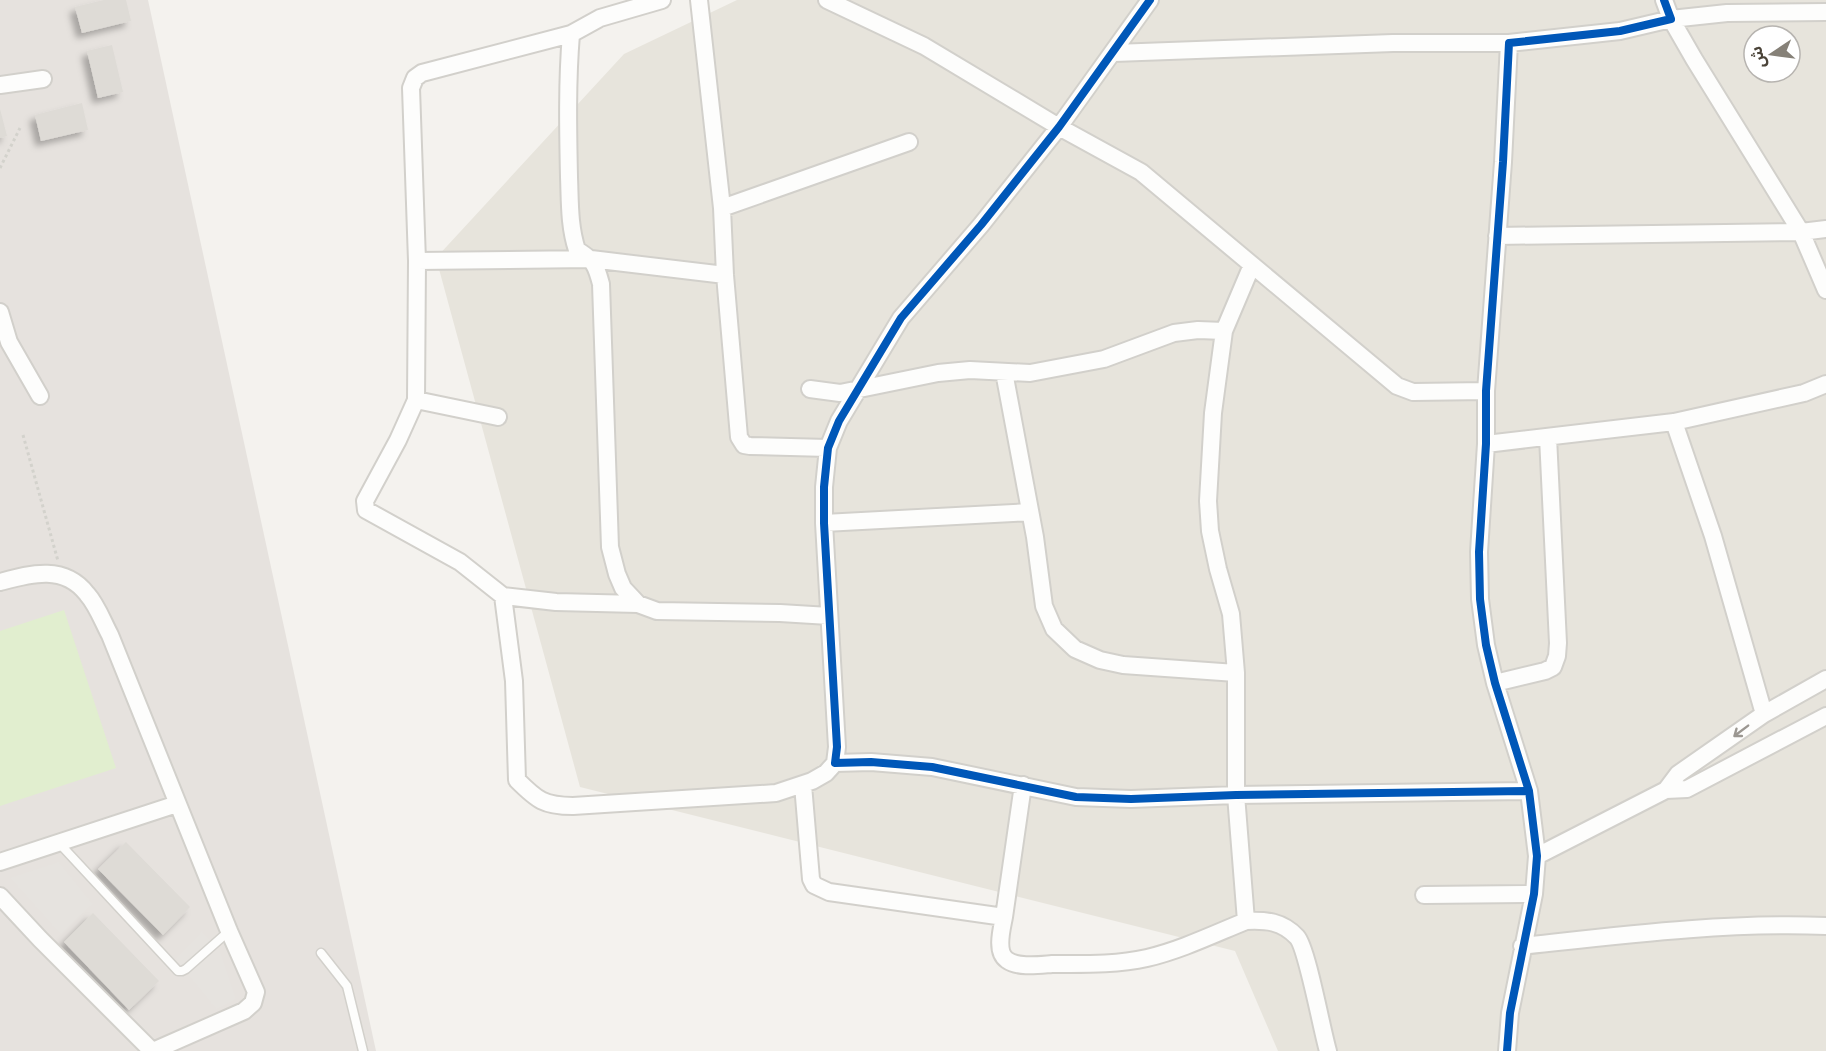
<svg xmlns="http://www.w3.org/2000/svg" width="1826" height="1051" viewBox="0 0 1826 1051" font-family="'Space Grotesk','Noto Sans Arabic',sans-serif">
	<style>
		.residential { fill: #e7e4dc; fill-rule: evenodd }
		.industrial { fill: #e6e2de }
		.green { fill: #e1eecf }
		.parking { fill: #e6e3df }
		.building { fill: #dedbd6; filter: url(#shadow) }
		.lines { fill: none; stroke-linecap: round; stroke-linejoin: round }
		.lane-casing { stroke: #d2d0cb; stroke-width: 11 }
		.street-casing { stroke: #d2d0cb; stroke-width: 20 }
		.path { stroke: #d3d2cc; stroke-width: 3; stroke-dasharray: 3 3; stroke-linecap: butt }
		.lane { stroke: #fdfdfc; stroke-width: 8 }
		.street { stroke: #fdfdfc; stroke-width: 16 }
		.cycleway-casing { stroke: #fff; stroke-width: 11 }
		.cycleway { stroke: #0057b8; stroke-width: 8 }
		.oneway { stroke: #9b9791 }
	</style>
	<defs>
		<filter id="shadow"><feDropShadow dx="-5.5" dy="5.5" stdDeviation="3" flood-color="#0004"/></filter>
	</defs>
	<rect width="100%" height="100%" fill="#f4f2ee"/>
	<!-- residential -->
	<path class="residential" d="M737 0H1826V1051H1278L1235 951 580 787 436 258 624 54ZM1754 36H1790V72H1754Z"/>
	<!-- industrial -->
	<path class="industrial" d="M0 0H148L376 1051H0Z"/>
	<!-- green -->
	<path class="green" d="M64 610 116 768 0 806V631Z"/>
	<!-- parking -->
	<path class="parking" d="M59 862 93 904 61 935 10 878Z
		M202 931 220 951 236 999 216 1009 175 959Z"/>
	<!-- building -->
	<path class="building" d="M104 0H126L131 21 82 33 75 7Z
		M112 45 123 92 98 98 87 51Z
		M82 103 88 130 41 141 35 115Z
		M0 109 7 136 0 138Z
		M126 842 190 907 163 935 98 869Z
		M93 913 159 981 129 1010 64 942Z"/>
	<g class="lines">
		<defs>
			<path id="lane" d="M59 843 178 971H182L186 969 229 931
				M321 953 347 986 363 1051"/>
			<path id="street" d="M662 0 600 18 571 34C567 82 568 130 569 177 570 201 569 226 577 250 594 260 596 265 601 284L610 547 617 574 623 588 638 604 657 611 780 613 829 616
				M699 0 722 208 725 275 739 437 744 445 750 446 828 448
				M827 0 924 46 1059 127 1141 172 1397 386 1413 392 1486 391
				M1150 0 1059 127 981 225 901 318 839 421 828 448 824 487V523L837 747 835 763 871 762 932 767 1076 797 1131 799 1236 795 1529 791
				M1826 12 1727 13 1671 19 1694 59 1801 232 1826 290
				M1114 53 1393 43H1509
				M0 85 43 79
				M722 208 909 142
				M1497 236 1801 232 1826 229
				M417 261 411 88 415 78 422 73 571 34
				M0 312 9 342 40 396
				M1224 331 1252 265
				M1004 372 1035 537 1044 606 1054 629 1075 649 1100 660 1123 665 1236 673
				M810 389 840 393 938 373 970 370 1030 373 1104 359 1174 333 1198 330 1224 331 1213 413 1208 501 1210 531 1218 569 1231 614 1236 673V795L1246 921C1266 920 1282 921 1297 937 1307 948 1322 1031 1328 1051
				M416 400 498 417
				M1674 422 1713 536 1764 714
				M1486 444 1674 422 1804 393 1826 384
				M824 523 1030 512
				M0 582C30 574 64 564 87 594 97 605 103 622 110 635L229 931 256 992 253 1003 244 1011 153 1051
				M503 596 514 681 517 780C537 800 544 806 573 806L776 793 812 781 826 773 835 763
				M638 604 556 602 503 596 460 562 366 510 365 501 398 440 416 400 417 261 591 259 725 275
				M1495 683 1545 671 1553 667 1557 656 1558 643 1548 437
				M803 785 811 879 814 885 829 892 1004 917 1023 785
				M1666 790 1678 774 1764 714 1826 679
				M1537 856 1666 790 1687 789 1826 716
				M0 862 177 804
				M1424 895 1534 894
				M0 896 40 939 152 1051
				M1004 917C1002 928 995 952 1007 960 1018 968 1039 965 1052 964 1084 964 1116 965 1147 958 1181 950 1214 934 1246 921
				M1522 946C1623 935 1725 922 1826 926
				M1507 1051 1510 1013 1534 894 1537 856 1529 791 1495 683 1486 645 1480 599 1479 552 1486 444V391L1503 162 1509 43 1620 31 1671 19 1664 0"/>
		</defs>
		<!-- lane casing -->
		<use href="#lane" class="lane-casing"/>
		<!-- street casing -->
		<use href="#street" class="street-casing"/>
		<!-- path -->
		<path class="path" d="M0 168 20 128
			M23 435 58 561"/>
		<!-- lane -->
		<use href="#lane" class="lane"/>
		<!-- street -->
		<use href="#street" class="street"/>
		<defs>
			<path id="cycleway" d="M1150 0 1059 127 981 225 901 318 839 421 828 448 824 487V523L837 747 835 763 871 762 932 767 1076 797 1131 799 1236 795 1529 791
				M1507 1051 1510 1013 1534 894 1537 856 1529 791 1495 683 1486 645 1480 599 1479 552 1486 444V391L1503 162 1509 43 1620 31 1671 19 1664 0"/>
		</defs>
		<!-- cycleway casing -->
		<use href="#cycleway" class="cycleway-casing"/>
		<!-- cycleway -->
		<use href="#cycleway" class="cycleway"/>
	</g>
	<!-- one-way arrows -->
	<defs><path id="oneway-shaft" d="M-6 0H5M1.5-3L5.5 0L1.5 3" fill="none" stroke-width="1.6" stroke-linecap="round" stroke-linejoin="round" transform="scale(1.5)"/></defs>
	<use class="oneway" href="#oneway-shaft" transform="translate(1741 731) rotate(143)"/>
	<!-- north arrow -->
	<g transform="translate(1772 54) rotate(257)"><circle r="28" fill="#ffffff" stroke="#b7b4b0" stroke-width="1.5"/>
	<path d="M0-4.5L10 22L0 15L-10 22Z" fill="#868178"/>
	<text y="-9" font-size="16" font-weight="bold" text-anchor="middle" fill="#4b4439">ش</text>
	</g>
</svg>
